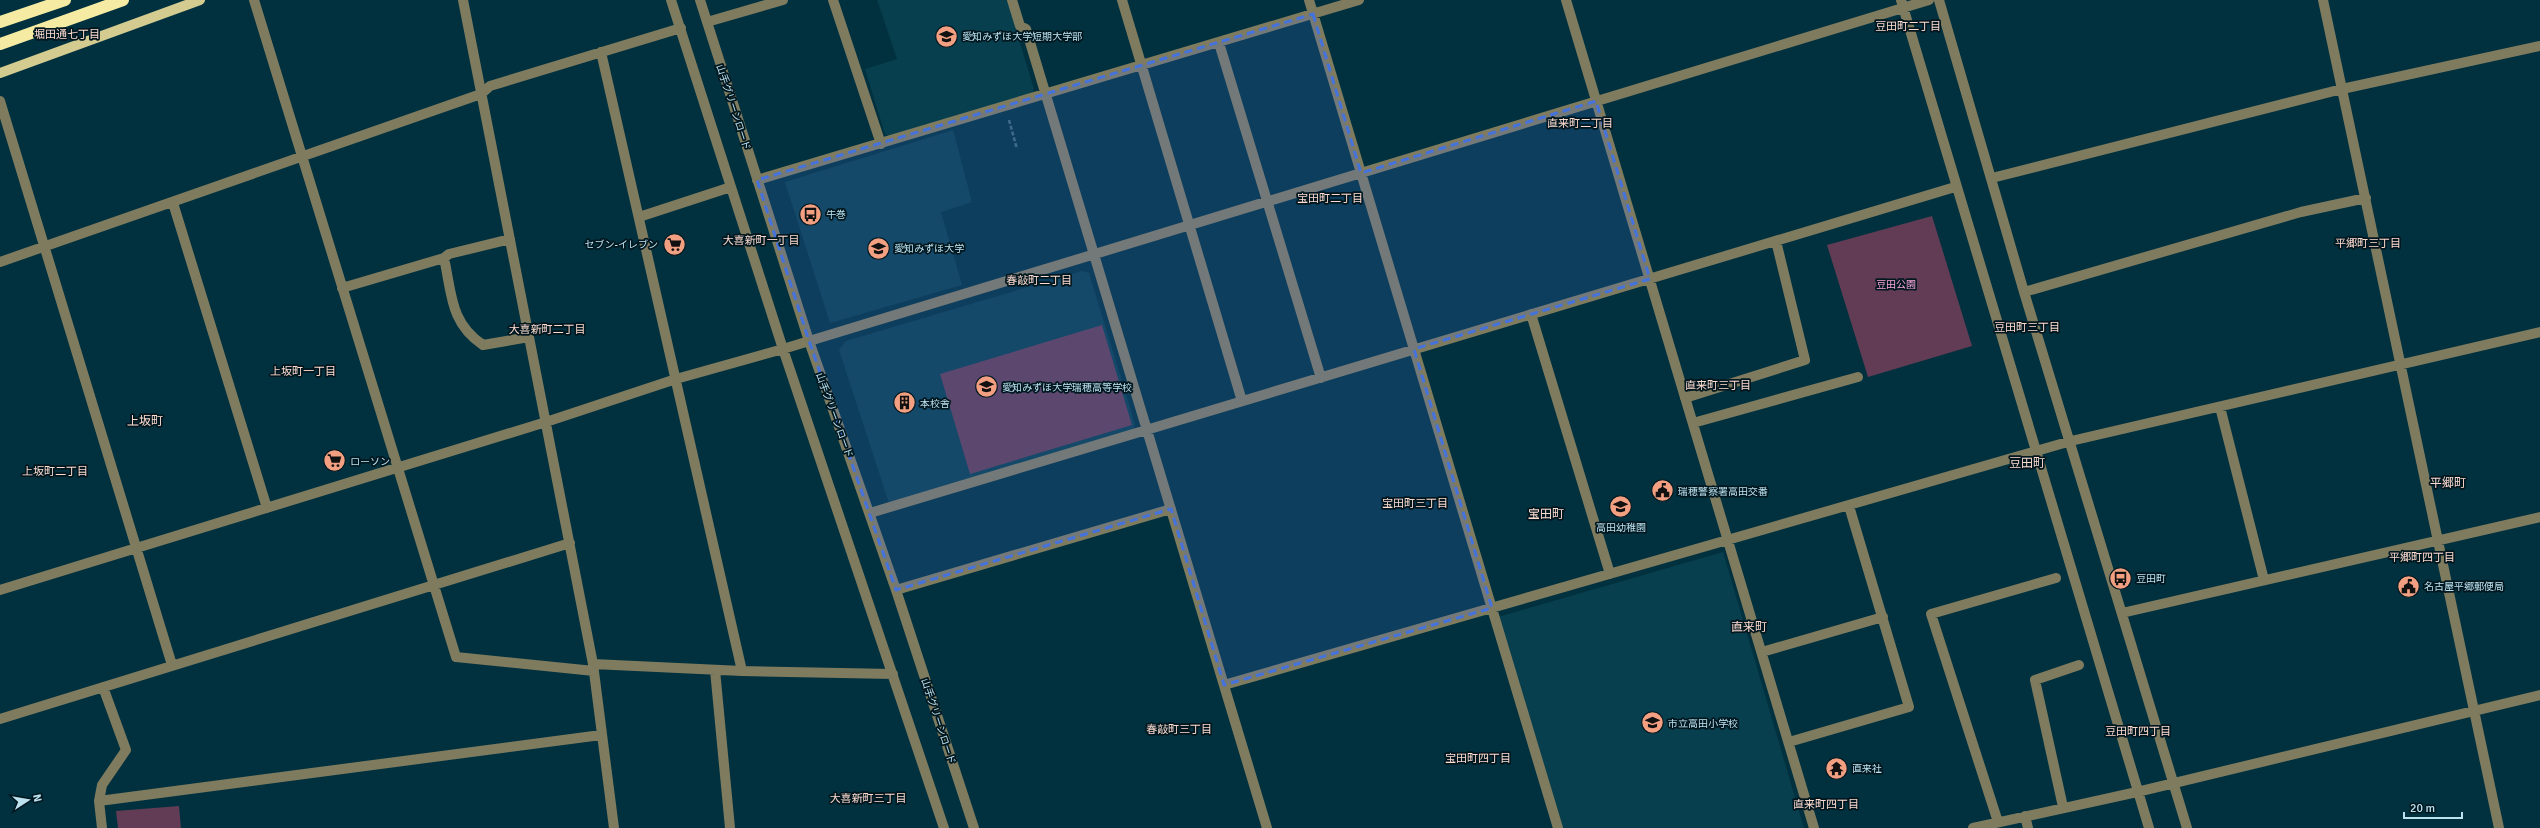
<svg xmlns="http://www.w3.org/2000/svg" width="2540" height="828" viewBox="0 0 2540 828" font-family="Signika,'Noto Sans JP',sans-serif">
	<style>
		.built { fill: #083f4e }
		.green { fill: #623c54 }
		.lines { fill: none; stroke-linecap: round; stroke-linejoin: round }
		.path { stroke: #3f6b79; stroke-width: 2.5; stroke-dasharray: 4 2; stroke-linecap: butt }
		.minor { stroke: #7f7b5f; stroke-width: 10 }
		.major { stroke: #d3cb90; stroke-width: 10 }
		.highway { stroke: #f5eba3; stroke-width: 12 }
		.marked { fill: #4573de; fill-opacity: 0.2; stroke: #4573de; stroke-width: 3; stroke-dasharray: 8 5; stroke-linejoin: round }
		.labels { text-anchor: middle; stroke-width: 3.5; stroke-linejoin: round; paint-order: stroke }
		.poi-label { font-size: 10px; fill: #bce2f0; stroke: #00171f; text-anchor: start }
		.street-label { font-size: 10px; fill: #bce2f0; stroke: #00171f }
		.park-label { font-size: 10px; fill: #fba6dc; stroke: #00171f }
		.neighbourhood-label { font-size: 11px; fill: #fddcd0; stroke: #00171f }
		.quarter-label { font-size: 12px; fill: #fddcd0; stroke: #00171f }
	</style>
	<rect width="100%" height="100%" fill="#01313e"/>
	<!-- built -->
	<path class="built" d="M877 0H1007L1034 89 1031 97 893 138 885 134 865 69 897 59Z
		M953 130 972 202 941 212 962 285 830 323 785 182Z
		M1082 271 1089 273 1135 424 1134 430 889 503 839 350 846 341Z
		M1723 552 1804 828H1563L1498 617Z"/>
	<!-- green -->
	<path class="green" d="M1932 216 1972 346 1868 377 1827 245Z
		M1102 325 1132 425 970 474 940 374Z
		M179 806 181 828H118L116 811Z"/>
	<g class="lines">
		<!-- path -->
		<path class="path" d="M1009 120 1017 149"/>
		<!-- minor -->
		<path class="minor" d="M254 0 456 657 594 671
			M463 0 593 664 614 828
			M671 0 783 349 944 828
			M700 0 809 341 896 590 974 828
			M833 0 881 144
			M1012 0 1020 26 1026 29 1267 828
			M1122 0 1242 401
			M1309 0 1558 828
			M1566 0 1814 828
			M1901 0 2149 828
			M1939 0 2024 292 2187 828
			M2323 0 2499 828
			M707 22 783 0
			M1219 43 1321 378
			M601 52 742 671
			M0 101 172 665
			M1992 178 2342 89 2540 46
			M757 180 1359 0
			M173 203 267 508
			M639 217 731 187
			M444 258C452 294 450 323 483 345L529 337
			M0 262 481 94 490 86 681 28
			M342 288 444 258 449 254 510 239
			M2024 292 2301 212 2366 198
			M1531 314 1610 574
			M1685 398 1805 360 1776 241
			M2220 407 2264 580
			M1693 423 1858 377
			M870 513 1955 187
			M0 590 546 422 676 379 783 349 1929 0
			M896 590 1171 509
			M2122 613 2540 517
			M1762 652 1883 617
			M593 664 742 671 893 674
			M715 670 730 828
			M1224 685 2071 441 2540 332
			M0 719 570 543
			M1789 742 1909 707 1849 506
			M99 801 102 785 126 750 103 687
			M2063 807 2035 680 2079 665
			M2025 816 2028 828
			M1998 822 1931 614 2056 578
			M102 828 99 801 601 735
			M1973 828 2137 792 2540 695"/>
		<!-- major -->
		<path class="major" d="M0 73 200 0"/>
		<!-- highway -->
		<path class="highway" d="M0 22 65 0
			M0 44 123 0"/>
	</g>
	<!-- marked area -->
	<path class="marked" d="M1313 14 1361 173 1596 101 1650 279 1414 349 1492 608 1224 685 1171 509 896 590 809 341 757 180Z"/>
	<!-- icons -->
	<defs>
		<symbol id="university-disc" viewBox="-11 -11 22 22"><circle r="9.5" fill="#f2a081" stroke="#00171f"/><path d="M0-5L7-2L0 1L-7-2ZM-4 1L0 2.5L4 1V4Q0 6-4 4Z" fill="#111"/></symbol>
		<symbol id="bus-disc" viewBox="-11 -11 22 22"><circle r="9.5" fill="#f2a081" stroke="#00171f"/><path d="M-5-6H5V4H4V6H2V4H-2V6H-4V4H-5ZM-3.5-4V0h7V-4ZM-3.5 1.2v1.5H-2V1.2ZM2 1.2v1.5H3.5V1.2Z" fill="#111"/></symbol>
		<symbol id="supermarket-disc" viewBox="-11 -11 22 22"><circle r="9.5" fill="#f2a081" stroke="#00171f"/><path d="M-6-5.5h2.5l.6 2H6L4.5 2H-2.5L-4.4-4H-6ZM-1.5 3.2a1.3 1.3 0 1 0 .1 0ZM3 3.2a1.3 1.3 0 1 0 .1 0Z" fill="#111"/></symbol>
		<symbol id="school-disc" viewBox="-11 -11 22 22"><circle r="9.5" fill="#f2a081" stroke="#00171f"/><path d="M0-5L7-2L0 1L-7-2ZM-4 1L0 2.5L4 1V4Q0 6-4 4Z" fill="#111"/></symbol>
		<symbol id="building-disc" viewBox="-11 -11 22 22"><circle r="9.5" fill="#f2a081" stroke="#00171f"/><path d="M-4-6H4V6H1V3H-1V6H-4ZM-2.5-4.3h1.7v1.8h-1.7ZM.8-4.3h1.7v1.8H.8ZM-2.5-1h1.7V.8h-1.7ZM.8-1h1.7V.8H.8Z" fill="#111"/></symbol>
		<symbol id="civic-disc" viewBox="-11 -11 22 22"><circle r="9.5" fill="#f2a081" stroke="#00171f"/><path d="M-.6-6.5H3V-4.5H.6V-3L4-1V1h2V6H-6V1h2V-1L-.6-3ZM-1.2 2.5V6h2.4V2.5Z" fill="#111"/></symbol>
		<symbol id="temple-disc" viewBox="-11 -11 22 22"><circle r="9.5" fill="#f2a081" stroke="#00171f"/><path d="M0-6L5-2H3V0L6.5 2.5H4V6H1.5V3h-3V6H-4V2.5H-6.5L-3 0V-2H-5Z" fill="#111"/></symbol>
	</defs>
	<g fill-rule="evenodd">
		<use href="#university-disc" x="934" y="24" width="25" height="25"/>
		<use href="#bus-disc" x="798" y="202" width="25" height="25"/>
		<use href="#supermarket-disc" x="662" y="232" width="25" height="25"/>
		<use href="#university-disc" x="866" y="236" width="25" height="25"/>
		<use href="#school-disc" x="974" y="374" width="25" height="25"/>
		<use href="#building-disc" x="892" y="390" width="25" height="25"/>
		<use href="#supermarket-disc" x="322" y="448" width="25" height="25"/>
		<use href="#civic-disc" x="1650" y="478" width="25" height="25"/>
		<use href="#school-disc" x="1608" y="494" width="25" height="25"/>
		<use href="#bus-disc" x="2108" y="566" width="25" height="25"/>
		<use href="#civic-disc" x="2396" y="574" width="25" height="25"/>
		<use href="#school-disc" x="1640" y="710" width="25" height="25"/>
		<use href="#temple-disc" x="1824" y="756" width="25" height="25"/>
	</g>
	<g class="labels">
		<!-- poi labels -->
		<g class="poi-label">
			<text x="962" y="40">愛知みずほ大学短期大学部</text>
			<text x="826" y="218">牛巻</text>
			<text x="658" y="248" text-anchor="end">セブン-イレブン</text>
			<text x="894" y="252">愛知みずほ大学</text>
			<text x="1002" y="391">愛知みずほ大学瑞穂高等学校</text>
			<text x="920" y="407">本校舎</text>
			<text x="350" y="465">ローソン</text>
			<text x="1678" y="495">瑞穂警察署高田交番</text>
			<text x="1621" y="531" text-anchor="middle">高田幼稚園</text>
			<text x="2136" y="582">豆田町</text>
			<text x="2424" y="590">名古屋平郷郵便局</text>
			<text x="1668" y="727">市立高田小学校</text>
			<text x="1852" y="772">直来社</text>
		</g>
		<!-- street labels -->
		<g class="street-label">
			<text transform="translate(734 107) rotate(72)" y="4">山手グリーンロード</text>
			<text transform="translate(835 415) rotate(70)" y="4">山手グリーンロード</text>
			<text transform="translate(939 721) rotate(72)" y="4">山手グリーンロード</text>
		</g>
		<!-- park labels -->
		<g class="park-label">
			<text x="1896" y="288">豆田公園</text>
		</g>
		<!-- neighbourhood labels -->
		<g class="neighbourhood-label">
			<text x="1908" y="30">豆田町二丁目</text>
			<text x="67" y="38">堀田通七丁目</text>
			<text x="1580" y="127">直来町二丁目</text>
			<text x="1330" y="202">宝田町二丁目</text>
			<text x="761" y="244">大喜新町一丁目</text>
			<text x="2368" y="247">平郷町三丁目</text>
			<text x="1039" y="284">春敲町二丁目</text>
			<text x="2027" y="331">豆田町三丁目</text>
			<text x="547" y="333">大喜新町二丁目</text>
			<text x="303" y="375">上坂町一丁目</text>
			<text x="1718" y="389">直来町三丁目</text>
			<text x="55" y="475">上坂町二丁目</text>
			<text x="1415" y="507">宝田町三丁目</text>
			<text x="2422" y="561">平郷町四丁目</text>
			<text x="1179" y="733">春敲町三丁目</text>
			<text x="2138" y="735">豆田町四丁目</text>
			<text x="1478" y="762">宝田町四丁目</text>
			<text x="868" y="802">大喜新町三丁目</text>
			<text x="1826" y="808">直来町四丁目</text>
		</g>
		<!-- quarter labels -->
		<g class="quarter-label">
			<text x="145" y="425">上坂町</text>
			<text x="2027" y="467">豆田町</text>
			<text x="2448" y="487">平郷町</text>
			<text x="1546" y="518">宝田町</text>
			<text x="1749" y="631">直来町</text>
		</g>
	</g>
	<!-- north arrow -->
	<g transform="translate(28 800) rotate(78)" stroke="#00171f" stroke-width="3" paint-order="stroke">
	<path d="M0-3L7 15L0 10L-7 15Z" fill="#bce2f0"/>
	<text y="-6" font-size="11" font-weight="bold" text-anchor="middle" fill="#bce2f0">N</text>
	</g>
	<!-- scale -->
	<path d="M2404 812v6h58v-6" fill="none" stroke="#bce2f0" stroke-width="2"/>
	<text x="2410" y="812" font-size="12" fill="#bce2f0" stroke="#00171f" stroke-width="3" paint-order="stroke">20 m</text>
</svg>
